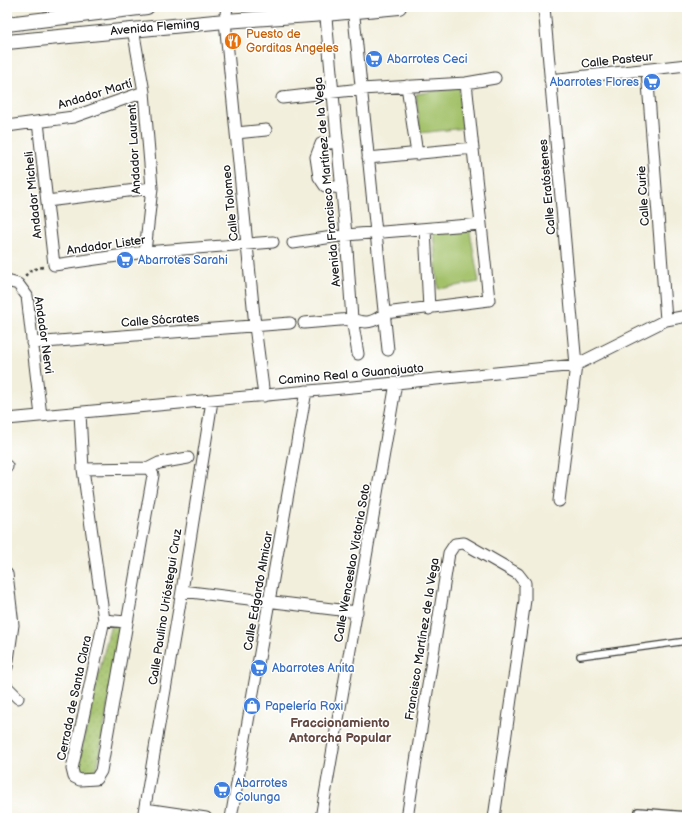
<svg xmlns="http://www.w3.org/2000/svg" width="694" height="825" viewBox="0 0 694 825" font-family="'Balsamiq Sans',sans-serif">
	<style>
		.grass { fill: url(#grass-dots); stroke: #606e42 }
		.garden { fill: #a3c169; stroke: #606e42 }
		.lines { fill: none; stroke-linecap: round; stroke-linejoin: round }
		.service-casing { stroke: #3c3c39; stroke-width: 8 }
		.minor-casing { stroke: #3c3c39; stroke-width: 13 }
		.tertiary-casing { stroke: #3c3c39; stroke-width: 16 }
		.path { stroke: #3c3c39; stroke-width: 2.5; stroke-dasharray: 3 3; stroke-linecap: butt }
		.service { stroke: #fff; stroke-width: 5.5 }
		.minor { stroke: #fff; stroke-width: 11 }
		.tertiary { stroke: #fff; stroke-width: 14 }
		.labels { text-anchor: middle; stroke-width: 3; stroke-linejoin: round; paint-order: stroke }
		.street-label { font-size: 12px; fill: #1c1c1c; stroke: #fff }
		.food-label { font-size: 12px; fill: #c56008; stroke: #fff; text-anchor: start }
		.shop-label { font-size: 12px; fill: #366cbe; stroke: #fff; text-anchor: start }
		.neighbourhood-label { font-size: 13px; font-weight: bold; fill: #644942; stroke: #fff }
	</style>
	<defs>
		<pattern id="grass-dots" width="8" height="8" patternUnits="userSpaceOnUse"><rect width="8" height="8" fill="#a3c169"/><path d="M2 2h.1M6 6h.1" fill="none" stroke="#8ca55a" stroke-width="1.8" stroke-linecap="round"/></pattern>
	</defs>
	<rect width="100%" height="100%" fill="#fff"/>
	<filter id="ink" filterUnits="userSpaceOnUse"><feTurbulence type="fractalNoise" baseFrequency=".025" numOctaves="2"/><feDisplacementMap in="SourceGraphic" scale="8" xChannelSelector="R" yChannelSelector="G"/><feConvolveMatrix kernelMatrix="1 2 1 2 8 2 1 2 1" color-interpolation-filters="sRGB"/></filter>
	<filter id="wash" filterUnits="userSpaceOnUse"><feTurbulence type="fractalNoise" baseFrequency=".012" numOctaves="4" result="noise"/><feDisplacementMap in="SourceGraphic" scale="16" xChannelSelector="R" yChannelSelector="G"/><feGaussianBlur stdDeviation="0.9" result="paint"/><feColorMatrix in="noise" values="0 0 0 0 0 0 0 0 0 0 0 0 0 0 0 0 0 1.4 0 .05"/><feComposite in="paint" operator="in"/></filter>
	<g filter="url(#wash)">
		<rect width="100%" height="100%" fill="#f2efdc"/>
		<!-- grass -->
		<path class="grass" d="M121 625 97 770 76 771 110 627Z"/>
		<!-- garden -->
		<path class="garden" d="M459 87 465 128 420 133 416 94Z
			M469 226 479 282 438 289 433 231Z"/>
	</g>
	<g filter="url(#ink)">
		<g class="lines">
			<defs>
				<path id="service" d="M580 656 687 641
					M638 811 687 815"/>
				<path id="minor" d="M227 7 225 21 255 326 264 396
					M325 7 346 235 352 319 358 354
					M353 7 388 350
					M544 7 576 365 559 501
					M133 29 144 92 152 188 145 252
					M647 70 666 320
					M550 80 687 65
					M407 86 417 154
					M282 98 361 89 466 83 495 78
					M38 122 54 265 145 252 273 242
					M7 126 73 117 144 92
					M236 133 266 130
					M338 142 321 144 316 157 319 177 325 186 342 188
					M368 158 473 148
					M47 201 152 188
					M425 229 429 309
					M293 243 346 235 481 224
					M7 281 18 284 27 296 41 416
					M304 323 352 319C366 324 373 323 385 313L489 300 466 83
					M32 343 290 323
					M80 413 83 469 104 620 72 769 74 777 80 780 96 779 101 771 153 475 149 468
					M7 419 396 383 576 365 666 320 687 316
					M7 467V466
					M149 468 159 463 188 458
					M83 469 149 468
					M7 574 13 625 7 667
					M182 591 357 612
					M104 620 126 622
					M7 687 18 698
					M145 809 206 818
					M143 818 182 591 212 401
					M231 818 306 391
					M321 818 396 383
					M407 818 449 553 455 544 464 543 518 574 525 583V600L494 818"/>
				<path id="tertiary" d="M7 24 147 7
					M7 42 225 21 325 14 399 7"/>
			</defs>
			<!-- service casing -->
			<use href="#service" class="service-casing"/>
			<!-- minor casing -->
			<use href="#minor" class="minor-casing"/>
			<!-- tertiary casing -->
			<use href="#tertiary" class="tertiary-casing"/>
			<!-- path -->
			<path class="path" d="M25 276 31 270 43 267"/>
			<!-- service -->
			<use href="#service" class="service"/>
			<!-- minor -->
			<use href="#minor" class="minor"/>
			<!-- tertiary -->
			<use href="#tertiary" class="tertiary"/>
		</g>
	</g>
	<!-- icons -->
	<defs>
		<symbol id="restaurant-disc" viewBox="-11 -11 22 22"><circle r="9.5" fill="#e8710a" stroke="#fff"/><path d="M-5-6h1v4h1v-4h1v4h1v-4h1v5L-1.5 .5V6h-2V.5L-5-1ZM5-6V6H3V1.5H1.5Q1.5-4 5-6Z" fill="#fff"/></symbol>
		<symbol id="supermarket-disc" viewBox="-11 -11 22 22"><circle r="9.5" fill="#3f7fe0" stroke="#fff"/><path d="M-6-5.5h2.5l.6 2H6L4.5 2H-2.5L-4.4-4H-6ZM-1.5 3.2a1.3 1.3 0 1 0 .1 0ZM3 3.2a1.3 1.3 0 1 0 .1 0Z" fill="#fff"/></symbol>
		<symbol id="shop-disc" viewBox="-11 -11 22 22"><circle r="9.5" fill="#3f7fe0" stroke="#fff"/><path d="M-5-2.5h2.3a2.7 3.5 0 0 1 5.4 0H5L5.5 6h-11ZM-1.5-2.5h3a1.5 2.3 0 0 0-3 0Z" fill="#fff"/></symbol>
	</defs>
	<g fill-rule="evenodd">
		<use href="#restaurant-disc" x="223" y="31" width="20" height="20"/>
		<use href="#supermarket-disc" x="364" y="49" width="20" height="20"/>
		<use href="#supermarket-disc" x="642" y="72" width="20" height="20"/>
		<use href="#supermarket-disc" x="115" y="250" width="20" height="20"/>
		<use href="#supermarket-disc" x="249" y="658" width="20" height="20"/>
		<use href="#shop-disc" x="242" y="696" width="20" height="20"/>
		<use href="#supermarket-disc" x="212" y="780" width="20" height="20"/>
	</g>
	<g class="labels">
		<!-- street labels -->
		<g class="street-label">
			<text transform="translate(155 27) rotate(-5)" y="4">Avenida Fleming</text>
			<text transform="translate(617 60) rotate(-6)" y="4">Calle Pasteur</text>
			<text transform="translate(95 94) rotate(-17)" y="4">Andador Martí</text>
			<text transform="translate(134 149) rotate(-93)" y="4">Andador Laurent</text>
			<text transform="translate(327 182) rotate(-95)" y="4">Avenida Francisco Martínez de la Vega</text>
			<text transform="translate(547 187) rotate(-95)" y="4">Calle Eratóstenes</text>
			<text transform="translate(33 195) rotate(-96)" y="4">Andador Micheli</text>
			<text transform="translate(643 196) rotate(-94)" y="4">Calle Curie</text>
			<text transform="translate(230 203) rotate(-96)" y="4">Calle Tolomeo</text>
			<text transform="translate(106 245) rotate(-8)" y="4">Andador Lister</text>
			<text transform="translate(160 320) rotate(-4)" y="4">Calle Sócrates</text>
			<text transform="translate(44 335) rotate(82)" y="4">Andador Nervi</text>
			<text transform="translate(351 374) rotate(-5)" y="4">Camino Real a Guanajuato</text>
			<text transform="translate(352 563) rotate(-80)" y="4">Calle Wenceslao Victoria Soto</text>
			<text transform="translate(258 591) rotate(-80)" y="4">Calle Edgardo Almicar</text>
			<text transform="translate(165 607) rotate(-81)" y="4">Calle Paulino Urióstegui Cruz</text>
			<text transform="translate(422 639) rotate(-81)" y="4">Francisco Martínez de la Vega</text>
			<text transform="translate(74 698) rotate(-78)" y="4">Cerrada de Santa Clara</text>
		</g>
		<!-- food labels -->
		<g class="food-label">
			<text x="246" y="38">Puesto de<tspan x="246" dy="14">Gorditas Angeles</tspan></text>
		</g>
		<!-- shop labels -->
		<g class="shop-label">
			<text x="387" y="63">Abarrotes Ceci</text>
			<text x="639" y="86" text-anchor="end">Abarrotes Flores</text>
			<text x="138" y="264">Abarrotes Sarahi</text>
			<text x="272" y="672">Abarrotes Anita</text>
			<text x="265" y="710">Papelería Roxi</text>
			<text x="235" y="787">Abarrotes<tspan x="235" dy="14">Colunga</tspan></text>
		</g>
		<!-- neighbourhood labels -->
		<g class="neighbourhood-label">
			<text x="340" y="727">Fraccionamiento<tspan x="340" dy="15">Antorcha Popular</tspan></text>
		</g>
	</g>
	<!-- margin -->
	<rect width="694" height="825" fill="none" stroke="#fff" stroke-width="24"/>
</svg>
